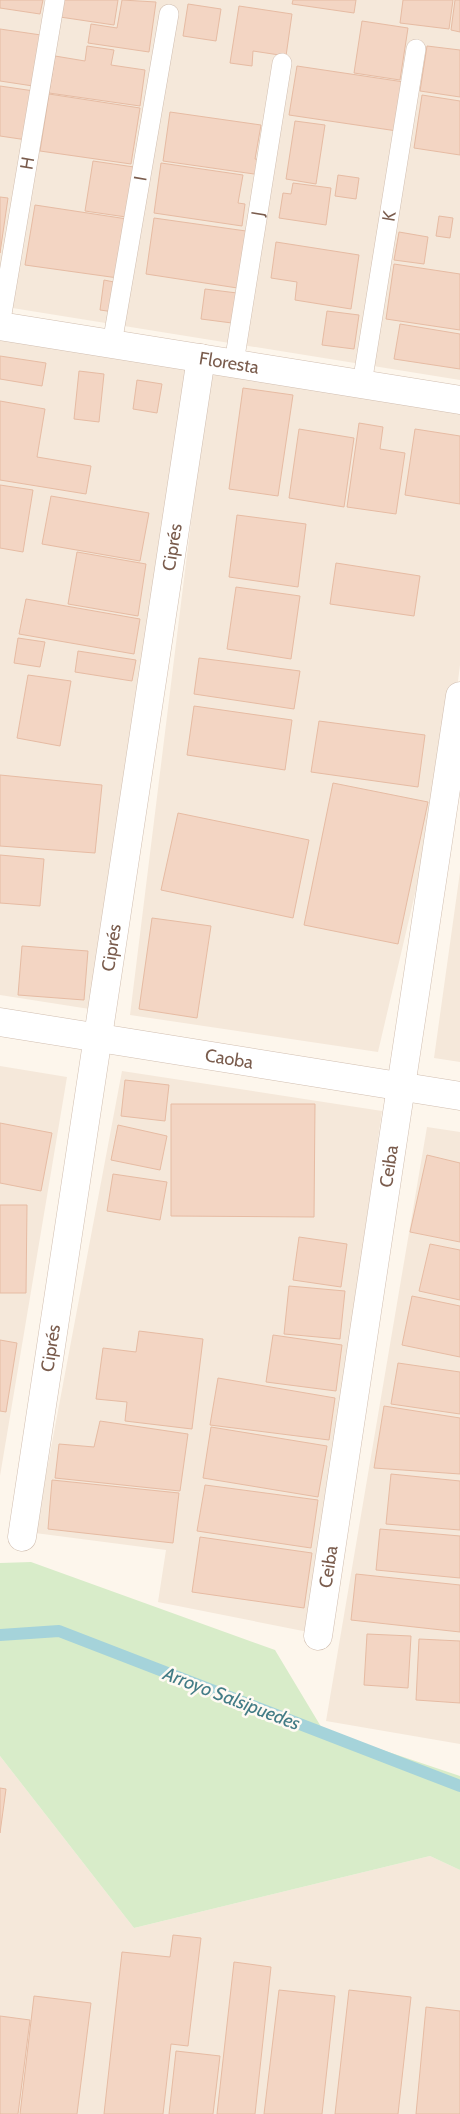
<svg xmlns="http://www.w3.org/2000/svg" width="460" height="2114" viewBox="0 0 460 2114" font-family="Cabin,sans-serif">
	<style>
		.residential { fill: #f5e8da }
		.green { fill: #d8ecc9 }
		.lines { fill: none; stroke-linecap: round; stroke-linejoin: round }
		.stream { stroke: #a5d3da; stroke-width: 12 }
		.building { fill: #f3d5c3; stroke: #e6bba3 }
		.service-casing { stroke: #d1beb0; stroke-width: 20 }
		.minor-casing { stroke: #d1beb0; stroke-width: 29 }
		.service { stroke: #fff; stroke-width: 19 }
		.minor { stroke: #fff; stroke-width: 28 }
		.labels { text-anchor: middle; stroke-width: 5; stroke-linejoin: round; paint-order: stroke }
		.street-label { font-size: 18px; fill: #7a5c4d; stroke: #fffaf3 }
		.water-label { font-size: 19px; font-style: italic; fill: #437c86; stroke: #fffaf3 }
	</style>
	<rect width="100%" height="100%" fill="#fdf6ec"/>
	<!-- residential -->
	<path class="residential" d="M0 0H460V380L0 306Z
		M0 336 190 369 96 1010 0 995Z
		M210 369 460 408V665L450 744 378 1052 130 1015Z
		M460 872V1062L434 1058Z
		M0 1066 67 1077 0 1476Z
		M122 1071 382 1111 308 1632 158 1602 166 1550 35 1533Z
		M427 1127 460 1132V1744L326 1721Z
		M0 1756 134 1928 430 1856 460 1870V2114H0Z"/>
	<!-- green -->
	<path class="green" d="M31 1562 275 1650 323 1730 460 1776V1870L430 1856 134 1928 0 1756V1563Z"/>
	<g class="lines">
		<!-- stream -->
		<path class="stream" d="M0 1635 59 1631 460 1786"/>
	</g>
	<!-- building -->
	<path class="building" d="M0 0H43L40 14 0 8Z
		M63 0H118L114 25 60 17Z
		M122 0 156 2 149 52 88 43 91 24 117 28Z
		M293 0H356L354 13 292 4Z
		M403 0H453L449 29 400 23Z
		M455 0H460V32L451 30Z
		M188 4 221 9 216 41 183 36Z
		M239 6 292 14 286 56 253 51 252 66 230 63Z
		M362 21 408 28 400 80 354 73Z
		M0 29 41 35 33 86 0 81Z
		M87 46 114 50 111 65 145 70 140 106 49 93 55 56 85 61Z
		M427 46 460 50V97L420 91Z
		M297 66 404 82 397 131 289 115Z
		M0 86 34 91 27 140 0 136Z
		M49 94 140 108 131 164 40 151Z
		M422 95 460 101V155L414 148Z
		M170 112 261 125 255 159 264 160 261 175 163 161Z
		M295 121 325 125 316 184 286 179Z
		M93 161 134 167 126 217 85 211Z
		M161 163 243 175 238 203 245 204 242 226 154 213Z
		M338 175 359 178 356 199 335 196Z
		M293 183 331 188 326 225 279 218 283 193 291 194Z
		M0 197 8 198 0 253Z
		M35 205 127 219 118 278 25 265Z
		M439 216 453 218 450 238 436 236Z
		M154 218 253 232 244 289 146 274Z
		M399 232 428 237 424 264 394 260Z
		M276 242 359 255 351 309 295 300 297 282 271 278Z
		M394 264 460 274V330L386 319Z
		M104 280 119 283 114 312 100 310Z
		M205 289 237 293 232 323 201 319Z
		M327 311 359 315 354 349 322 345Z
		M400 324 460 334V369L394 359Z
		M0 356 46 363 42 386 0 379Z
		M79 371 104 374 99 422 74 419Z
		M137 380 162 384 157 413 133 409Z
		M243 388 293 395 278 496 229 489Z
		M0 401 45 409 37 457 91 466 86 494 0 480Z
		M359 423 383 427 380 449 405 453 396 514 347 507Z
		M299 429 354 438 344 507 289 498Z
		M415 429 460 436V504L405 495Z
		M0 485 33 490 23 552 0 548Z
		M51 496 149 513 140 561 42 544Z
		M237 515 306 524 298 587 229 577Z
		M77 552 146 564 138 616 68 604Z
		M336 563 420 576 414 616 330 604Z
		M236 587 300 596 291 659 227 649Z
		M26 599 140 619 134 654 19 634Z
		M18 638 45 642 40 667 14 663Z
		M78 651 136 660 132 681 75 672Z
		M199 658 300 671 294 709 194 694Z
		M28 675 71 681 60 746 17 738Z
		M194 706 292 720 285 770 187 755Z
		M319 721 425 735 418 787 311 772Z
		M0 775 102 785 95 853 0 846Z
		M333 783 428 802 398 944 304 925Z
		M178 813 309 840 293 918 161 890Z
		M0 855 44 859 40 906 0 903Z
		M152 918 211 926 197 1018 139 1009Z
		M22 946 88 951 84 1000 18 995Z
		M125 1080 169 1085 165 1121 121 1116Z
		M171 1104H315L314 1217 171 1216Z
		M0 1123 52 1133 41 1191 0 1183Z
		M118 1125 167 1136 160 1170 111 1160Z
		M427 1155 460 1163V1242L410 1232Z
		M113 1174 167 1182 160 1220 107 1211Z
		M0 1205H27L26 1293H0Z
		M299 1237 347 1244 341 1287 293 1280Z
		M430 1244 460 1250V1300L419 1291Z
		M289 1286 345 1291 340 1339 284 1334Z
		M412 1296 460 1306V1357L402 1345Z
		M139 1331 203 1339 192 1429 125 1421 127 1402 96 1399 103 1348 136 1352Z
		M273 1335 342 1345 336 1391 266 1382Z
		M0 1340 17 1343 6 1412 0 1411Z
		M398 1363 460 1372V1414L391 1404Z
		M218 1378 335 1398 329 1440 210 1425Z
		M384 1406 460 1418V1474L374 1468Z
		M100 1421 188 1434 180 1491 55 1478 59 1444 94 1447Z
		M211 1427 327 1446 318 1497 203 1478Z
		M391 1474 460 1481V1530L386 1524Z
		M52 1480 179 1493 173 1543 48 1529Z
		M205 1485 318 1500 311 1548 197 1531Z
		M380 1529 460 1536V1578L376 1570Z
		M200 1537 312 1553 304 1608 192 1592Z
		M356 1574 460 1585V1632L351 1620Z
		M367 1634 411 1636 408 1688 364 1685Z
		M419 1639 460 1641V1703L416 1700Z
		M0 1788 6 1789 0 1833Z
		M173 1935 201 1938 188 2046 171 2044 163 2114H104L122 1952 170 1957Z
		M234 1962 271 1967 255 2114H217Z
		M279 1990 335 1996 322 2114H264Z
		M349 1990 411 1997 398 2114H335Z
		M34 1996 91 2003 77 2114H20Z
		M426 2007 460 2011V2114H416Z
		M0 2016 30 2020 18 2114H0Z
		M176 2051 220 2056 213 2114H169Z"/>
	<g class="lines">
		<defs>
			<g id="service">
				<path id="s1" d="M0 326 55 0"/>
				<path id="s2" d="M112 344 169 14"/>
				<path id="s3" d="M234 363 282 63"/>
				<path id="s4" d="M362 384 416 49"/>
			</g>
			<g id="minor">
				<path id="s5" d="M0 326 460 400"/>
				<path id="s6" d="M0 1022 460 1096"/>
				<path id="s7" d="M22 1537 201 358"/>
				<path id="s8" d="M318 1636 460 696"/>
			</g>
		</defs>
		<!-- service casing -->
		<use href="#service" class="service-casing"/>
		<!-- minor casing -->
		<use href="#minor" class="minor-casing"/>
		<!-- service -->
		<use href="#service" class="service"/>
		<!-- minor -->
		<use href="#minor" class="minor"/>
	</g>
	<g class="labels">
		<!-- street labels -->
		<g class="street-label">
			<text dy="6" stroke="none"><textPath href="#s1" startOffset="165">H</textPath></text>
			<text dy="6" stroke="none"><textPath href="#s2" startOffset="168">I</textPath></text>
			<text dy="6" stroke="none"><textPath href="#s3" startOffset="151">J</textPath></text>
			<text dy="6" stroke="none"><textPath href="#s4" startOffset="170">K</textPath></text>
			<text dy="6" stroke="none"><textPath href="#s5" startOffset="232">Floresta</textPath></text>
			<text dy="6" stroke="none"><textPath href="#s7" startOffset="1001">Ciprés</textPath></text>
			<text dy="6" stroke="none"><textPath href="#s7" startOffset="596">Ciprés</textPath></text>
			<text dy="6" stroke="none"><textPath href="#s6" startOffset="232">Caoba</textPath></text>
			<text dy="6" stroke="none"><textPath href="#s8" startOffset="475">Ceiba</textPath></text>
			<text dy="6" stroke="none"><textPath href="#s7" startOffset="191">Ciprés</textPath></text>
			<text dy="6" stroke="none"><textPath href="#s8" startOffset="70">Ceiba</textPath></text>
		</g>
		<!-- water labels -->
		<g class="water-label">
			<text transform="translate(232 1698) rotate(21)" y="7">Arroyo Salsipuedes</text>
		</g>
	</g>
</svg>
